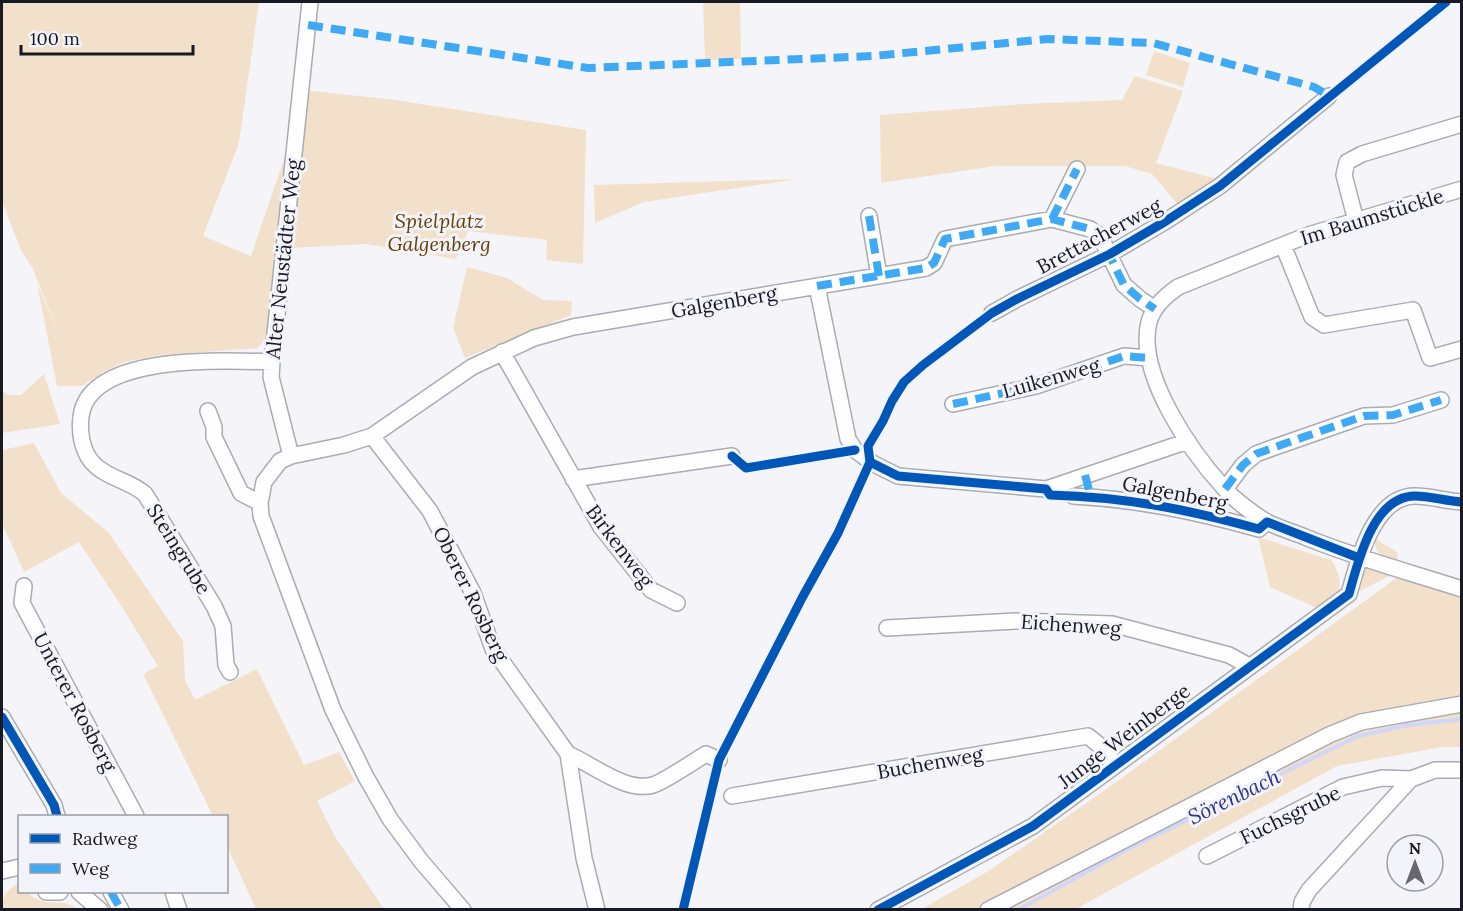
<svg xmlns="http://www.w3.org/2000/svg" width="1463" height="911" viewBox="0 0 1463 911" font-family="Lora,serif">
	<style>
		.green { fill: #f3e0cb }
		.lines { fill: none; stroke-linecap: round; stroke-linejoin: round }
		.stream { stroke: #d0d7f9; stroke-width: 4 }
		.minor-casing { stroke: #aaabb3; stroke-width: 18 }
		.minor { stroke: #fefefe; stroke-width: 15 }
		.quiet { stroke: #3fa9f5; stroke-width: 8; stroke-dasharray: 15 8; stroke-linecap: butt }
		.cycleway-casing { stroke: #f3f4fb; stroke-width: 13 }
		.cycleway { stroke: #0057b8; stroke-width: 9 }
		.labels { text-anchor: middle; stroke-width: 6; stroke-linejoin: round; paint-order: stroke }
		.street-label { font-size: 20px; fill: #171924; stroke: #f3f4fb }
		.park-label { font-size: 20px; font-style: italic; fill: #643f02; stroke: #f3f4fb }
		.water-label { font-size: 21px; font-style: italic; fill: #30338a; stroke: #f3f4fb }
	</style>
	<rect width="100%" height="100%" fill="#f5f5f9"/>
	<!-- green -->
	<path class="green" d="M2 2H20V5L21 2H259L239 143 203 236 251 256 286 153 267 337 258 348 160 355 125 362 103 372 82 386H57L37 283 60 338 33 269 21 250 2 201Z
		M703 2H740L741 59 705 60Z
		M1154 51 1190 63 1183 87 1146 75Z
		M1135 76 1183 91 1156 163 1222 180 1181 208 1152 174 1125 166H996L881 183 880 115 1023 104 1122 100Z
		M303 90 396 100 586 130 583 264 546 260 547 240 468 231 456 259 366 244 290 248Z
		M798 179 644 202 595 223 594 185Z
		M467 267 507 278 543 300 572 301 571 315 465 358 453 328Z
		M44 374 60 424 2 433V391L9 395H21Z
		M34 443 61 493 108 532 183 641 185 680 195 700 257 669 304 765 339 752 355 781 317 801 334 835 384 909H256L227 846 226 816H213L143 674 158 666 122 607 79 542 24 572 2 523V450Z
		M1258 537 1331 560C1339 571 1341 580 1339 594L1319 609 1270 587Z
		M1374 538 1398 553 1397 562C1383 558 1375 554 1374 538Z
		M1374 567 1393 574 1360 591 1356 590C1360 579 1360 569 1374 567Z
		M1399 576 1461 596V747H1443L1337 766 1076 909 920 910 990 870 1108 788Z
		M17 884 19 885 20 892H27C47 911 61 895 77 909H2C1 899 7 889 17 884Z"/>
	<g class="lines">
		<!-- stream -->
		<path class="stream" d="M1018 910 1130 848 1358 736 1409 725 1462 719"/>
		<defs>
			<path id="minor" d="M1462 189 1308 235 1178 287C1165 296 1153 307 1149 322 1136 373 1191 452 1224 488 1233 499 1255 515 1267 522 1279 528 1293 532 1305 537 1356 558 1409 572 1462 589
				M869 216 879 276
				M1052 219 1077 169
				M1356 221 1344 175 1347 162 1362 154 1462 124
				M1283 245 1312 317 1324 325 1413 310 1430 358 1462 349
				M817 286 848 439 855 450 874 464 898 476 1046 489 1188 441
				M992 313 1017 299 1110 254 1166 221 1220 186 1329 96
				M502 352 601 527 651 590 677 603
				M953 404 1036 386 1124 356 1149 358
				M208 411 214 427V437L241 493 260 503
				M372 436 430 511 473 593 493 649 568 754 584 858 597 910
				M291 456 271 377 272 362 310 2
				M573 479 732 456
				M1225 489 1243 465 1256 454 1275 447 1364 416 1393 415 1441 400
				M1073 496C1137 499 1197 512 1259 529L1267 522
				M24 586 22 603 136 816
				M887 628 1016 621 1112 624 1229 655 1249 666
				M230 672 226 665 223 626 214 606 145 494C129 480 105 478 91 461 82 449 79 432 81 417 88 353 226 360 272 362
				M2 717 54 805 57 816
				M568 754C592 764 626 793 653 785 665 781 693 762 706 754L719 760
				M732 796 1088 736 1105 750 1115 766
				M1207 856 1343 787 1382 778 1411 779
				M2 871 20 867
				M46 892H60
				M79 892 100 910
				M111 892 121 910
				M173 892 179 910
				M463 910 421 861 390 819 366 777 333 710 261 516 260 503 264 482 280 461 291 456 344 445 372 436 472 367 534 338 573 327 926 268 934 263 945 239 1052 219 1090 229 1100 236 1124 285 1140 299 1155 309
				M878 910 1033 826 1349 594C1358 562 1373 496 1415 496 1430 496 1446 501 1462 502
				M988 910 1329 735 1361 722 1462 704
				M1301 910 1302 902 1309 890 1411 779 1435 770H1462"/>
		</defs>
		<!-- minor casing -->
		<use href="#minor" class="minor-casing"/>
		<!-- minor -->
		<use href="#minor" class="minor"/>
		<!-- quiet -->
		<path class="quiet" d="M308 25 588 68 873 56 1047 39 1153 43 1314 87 1329 96
			M869 216 879 276
			M1052 219 1077 169
			M817 286 926 268 934 263 945 239 1052 219 1090 229 1100 236 1124 285 1140 299 1155 309
			M953 404 1036 386 1124 356 1149 358
			M1085 475 1089 490 1097 497
			M1225 489 1243 465 1256 454 1275 447 1364 416 1393 415 1441 400
			M111 892 121 910"/>
		<defs>
			<path id="cycleway" d="M732 456 746 468 855 450
				M870 462 868 446 883 421 892 401 904 382 923 365 992 313 1017 299 1110 254 1166 221 1220 186 1446 2
				M870 462 898 476 1046 489 1050 495C1125 497 1186 509 1259 529L1267 522 1359 558
				M2 717 54 805 57 816
				M683 910 719 760 802 598 838 533 870 462
				M878 910 1033 826 1349 594C1358 562 1373 496 1415 496 1430 496 1446 501 1462 502"/>
		</defs>
		<!-- cycleway casing -->
		<use href="#cycleway" class="cycleway-casing"/>
		<!-- cycleway -->
		<use href="#cycleway" class="cycleway"/>
	</g>
	<g class="labels">
		<!-- street labels -->
		<g class="street-label">
			<text transform="translate(1372 217) rotate(-17)" y="7">Im Baumstückle</text>
			<text transform="translate(1099 236) rotate(-28)" y="7">Brettacherweg</text>
			<text transform="translate(283 259) rotate(-84)" y="7">Alter Neustädter Weg</text>
			<text transform="translate(724 302) rotate(-10)" y="7">Galgenberg</text>
			<text transform="translate(1051 378) rotate(-16)" y="7">Luikenweg</text>
			<text transform="translate(1175 493) rotate(11)" y="7">Galgenberg</text>
			<text transform="translate(620 546) rotate(53)" y="7">Birkenweg</text>
			<text transform="translate(179 549) rotate(58)" y="7">Steingrube</text>
			<text transform="translate(471 594) rotate(64)" y="7">Oberer Rosberg</text>
			<text transform="translate(1071 625) rotate(4)" y="7">Eichenweg</text>
			<text transform="translate(75 702) rotate(62)" y="7">Unterer Rosberg</text>
			<text transform="translate(1124 736) rotate(-37)" y="7">Junge Weinberge</text>
			<text transform="translate(930 763) rotate(-10)" y="7">Buchenweg</text>
			<text transform="translate(1290 815) rotate(-26)" y="7">Fuchsgrube</text>
		</g>
		<!-- park labels -->
		<g class="park-label">
			<text x="439" y="228">Spielplatz<tspan x="439" dy="23">Galgenberg</tspan></text>
		</g>
		<!-- water labels -->
		<g class="water-label">
			<text transform="translate(1234 797) rotate(-26)" y="7">Sörenbach</text>
		</g>
	</g>
	<!-- border -->
	<rect width="1463" height="911" fill="none" stroke="#171924" stroke-width="6"/>
	<!-- legend -->
	<rect x="18" y="815" width="210" height="78" fill="#f3f4fb" stroke="#9b9ca5" stroke-width="1.5"/>
	<rect x="30" y="834" width="30" height="9" fill="#0057b8" stroke="#9b9ca5" stroke-width="1.5"/>
	<text x="72" y="845" font-size="18" fill="#171924">Radweg</text>
	<rect x="30" y="864" width="30" height="9" fill="#3fa9f5" stroke="#9b9ca5" stroke-width="1.5"/>
	<text x="72" y="875" font-size="18" fill="#171924">Weg</text>
	<!-- north arrow -->
	<g transform="translate(1415 863)"><circle r="28" fill="#f3f4fb" stroke="#9b9ca5" stroke-width="1.5"/>
	<path d="M0-4.5L10 22L0 15L-10 22Z" fill="#65666f"/>
	<text y="-9" font-size="16" font-weight="bold" text-anchor="middle" fill="#171924">N</text>
	</g>
	<!-- scale -->
	<path d="M21 45v9h172v-9" fill="none" stroke="#171924" stroke-width="3"/>
	<text x="30" y="45" font-size="18" fill="#171924" stroke="#f3f4fb" stroke-width="4.5" paint-order="stroke">100 m</text>
</svg>
